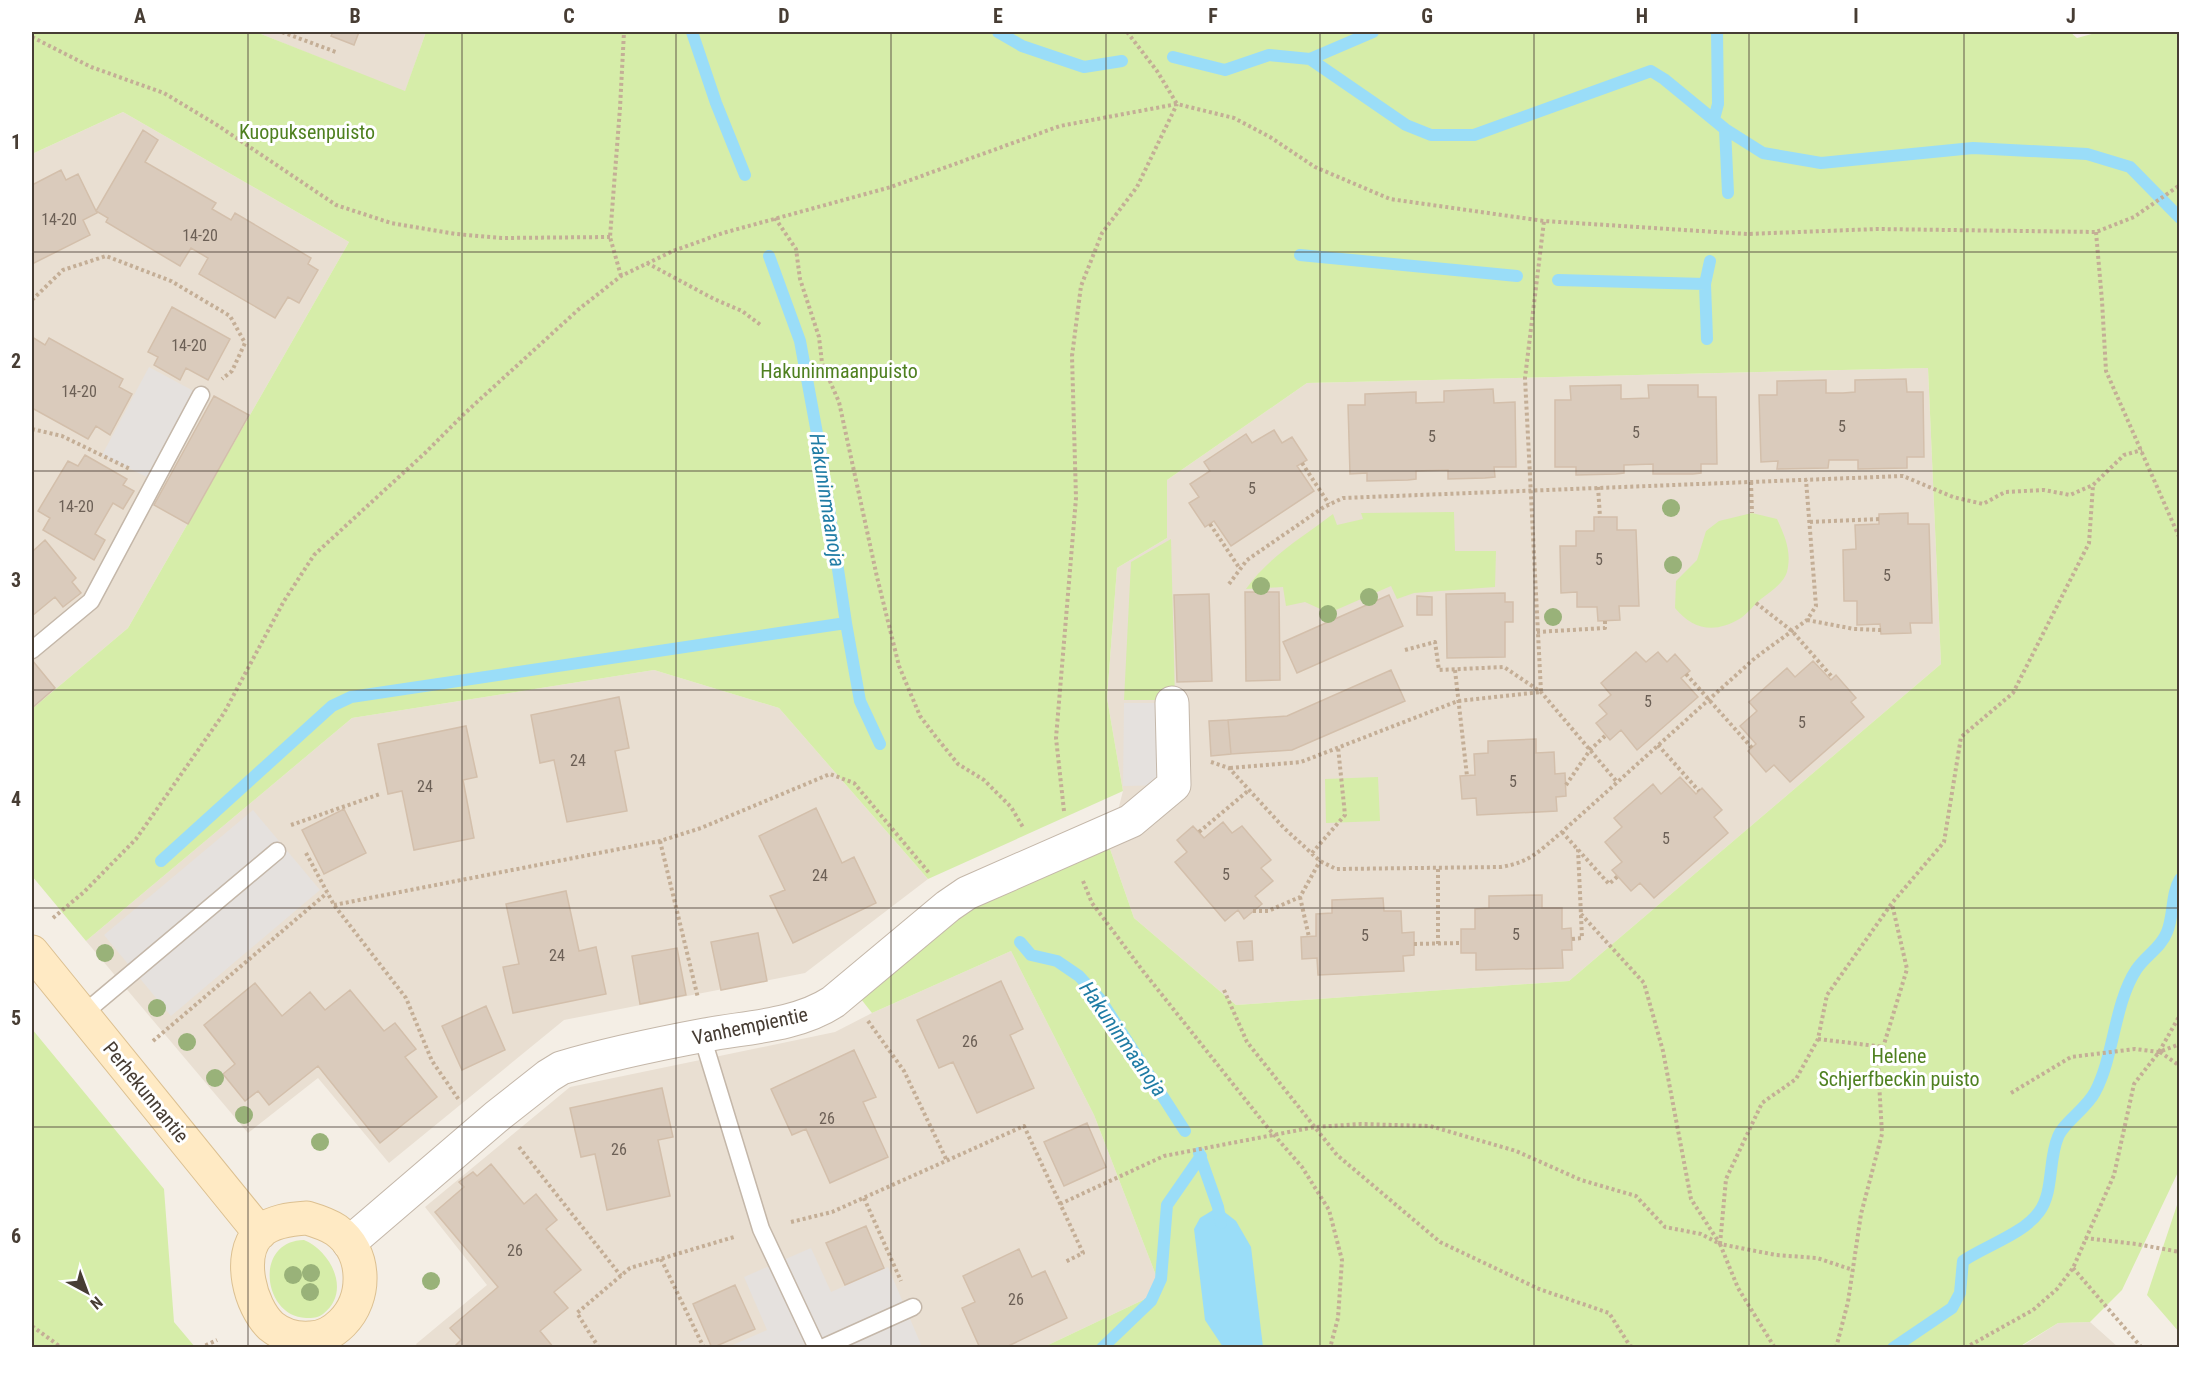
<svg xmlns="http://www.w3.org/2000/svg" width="2211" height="1379" viewBox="0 0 2211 1379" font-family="'Roboto Condensed',sans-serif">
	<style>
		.residential { fill: #e9dfd2 }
		.green { fill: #d6eda9 }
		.parking { fill: #e5e1de }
		.water { fill: #9addf8 }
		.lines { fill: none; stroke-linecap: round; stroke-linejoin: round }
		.stream { stroke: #9addf8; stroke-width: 12 }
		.building { fill: #dacbbc; stroke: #d3bfab; stroke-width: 1.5 }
		.lane-casing { stroke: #c4b7a9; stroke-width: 19 }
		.street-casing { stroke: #c4b7a9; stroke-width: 35 }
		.secondary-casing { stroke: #dcc091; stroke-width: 35 }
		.path { stroke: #c4ae96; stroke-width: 4; stroke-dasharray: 3 3; stroke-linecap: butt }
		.lane { stroke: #fff; stroke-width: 16 }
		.street { stroke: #fff; stroke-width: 33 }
		.secondary { stroke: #ffeac4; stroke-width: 33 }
		.tree { fill: #99b279 }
		.grid { fill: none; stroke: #473d34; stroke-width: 1.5; stroke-opacity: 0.55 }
		.labels { text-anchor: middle; stroke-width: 6; stroke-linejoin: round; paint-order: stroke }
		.number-label { font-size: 16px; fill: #6c6056 }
		.park-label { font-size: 20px; fill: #4f8020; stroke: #fff }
		.street-label { font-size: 20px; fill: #473d34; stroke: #fff }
		.water-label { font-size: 21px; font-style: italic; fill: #1f7ca5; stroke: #fff }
		.neatline { fill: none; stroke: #473d34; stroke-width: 2 }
		.grid-label { font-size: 20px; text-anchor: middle; font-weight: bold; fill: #473d34 }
	</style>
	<rect width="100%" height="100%" fill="#f4eee5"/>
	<!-- residential -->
	<path class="residential" d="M256 32H426L405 92Z
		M123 112 349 242 128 628 32 709V154Z
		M1928 368 1941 664 1569 981 1236 1005 1134 918 1109 846 1123 791 1107 698 1117 568 1167 538V480L1307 383Z
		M654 670 779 708 928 879 805 973 564 1020 389 1163 318 1078 248 1133 86 941 352 718Z
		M1011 951 1094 1115 1162 1291 1044 1347 418 1348 416 1344 487 1285 425 1207 570 1087 835 1032 872 1013Z
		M2090 1322 2118 1347 2019 1348 2058 1323Z"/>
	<!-- green -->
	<path class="green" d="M32 32H256L405 91 426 32H2070L2077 38 2099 32H2179V1170L2122 1290 2090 1322 2058 1323 2019 1347H1044L1162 1291 1094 1115 1011 951 872 1013 857 994 972 904 1109 846 1134 918 1236 1005 1569 981 1941 664 1928 368 1307 383 1167 480V538L1117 568 1107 698 1123 791 928 879 779 708 654 670 352 718 86 941 32 876V709L128 628 349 242 123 112 32 154Z
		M1454 512 1455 551H1496L1495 587 1414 593 1397 599 1391 586 1329 613 1305 602 1286 606 1283 587 1246 589C1268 557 1303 537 1333 514L1337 525 1363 519 1361 513Z
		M1752 513 1777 519C1785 536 1792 552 1787 572 1783 584 1770 592 1761 599 1754 605 1748 613 1741 618 1715 634 1693 630 1675 608L1676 581 1697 560 1706 531 1719 521Z
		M1171 539 1175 700H1124L1131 562Z
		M1378 777 1380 821 1326 823 1325 779Z
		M32 1029 164 1189 174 1322 195 1347H32Z
		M2179 1199V1332L2147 1295Z
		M304 1240C331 1251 352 1292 323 1314 318 1318 313 1318 306 1318 263 1317 253 1241 304 1240Z"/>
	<!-- parking -->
	<path class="parking" d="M149 367 201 395 155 481 102 455Z
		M1124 703H1172L1174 785 1123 786Z
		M253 810 320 890 171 1016 104 935Z
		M811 1248 831 1292 888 1267 922 1347 726 1348 767 1330 744 1277Z"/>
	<!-- water -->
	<path class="water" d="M1218 1207 1236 1221 1251 1247 1263 1347H1223L1205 1320 1194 1229 1200 1218Z"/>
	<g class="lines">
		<!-- stream -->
		<path class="stream" d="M692 32 716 103 745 175
			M998 32 1022 46 1084 67 1122 61
			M1173 57 1225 70 1269 55 1310 59 1406 125 1431 135H1474L1651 71 1664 79 1725 129 1763 153 1821 163 1973 148 2087 154 2130 167 2180 218
			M1310 59 1373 32
			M1714 119 1718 104 1717 32
			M1725 129 1728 193
			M1300 255 1517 276
			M769 256 800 341 821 455 846 623 860 701 880 744
			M1558 280 1705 284
			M1707 339 1705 284 1710 261
			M161 861 332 706 351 697 846 623
			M1020 942 1031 955 1057 961 1079 976 1100 999 1185 1131
			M1199 1153 1218 1207 1221 1223
			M1102 1348 1151 1301 1161 1279 1167 1205 1201 1156
			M1893 1348 1952 1308 1960 1293 1963 1261C1987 1245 2023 1234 2039 1212 2054 1192 2048 1160 2058 1137 2063 1123 2087 1108 2095 1092 2114 1057 2114 1004 2136 970 2145 956 2161 948 2167 932 2174 915 2171 894 2180 879"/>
	</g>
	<!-- building -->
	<path class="building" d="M333 32H359L354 45 331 36Z
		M143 130 158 140 145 162 216 203 212 209 231 220 235 213 311 258 308 264 318 270 299 303 288 297 275 318 199 274 208 258 191 248 180 266 106 222 108 218 96 211Z
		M61 170 66 180 78 174 97 213 83 220 90 235 32 264V185Z
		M172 307 230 339 208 380 186 368 180 380 154 365 158 357 148 352Z
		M32 337 45 345 49 338 123 379 119 387 132 394 110 435 96 426 88 439 32 408Z
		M1906 379 1907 392H1923L1924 457H1907V468L1858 469V460H1829L1828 468 1777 469 1778 461 1761 462 1759 395H1777V381L1826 380V393H1843L1855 392V380Z
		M1621 385V399L1649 398 1648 385H1698V397H1716L1717 464H1701V473L1693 474H1653V464L1624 465V473L1616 474 1576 475V467H1555V400H1571L1570 386Z
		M1493 389 1494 403 1515 402 1516 467H1494L1495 477 1485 478 1448 479V470L1416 471V479L1408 480 1367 481V473L1350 474 1348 405H1365V394L1416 392V403L1444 402V391Z
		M214 396 249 415 188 524 154 505Z
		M1274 430 1282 443 1292 437 1307 460 1297 466 1314 491 1231 546 1214 521 1205 527 1189 503 1199 497 1190 484 1210 471 1204 462 1246 434 1252 443Z
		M85 455 127 479 123 485 134 491 123 509 113 503 95 534 105 540 94 560 43 530 50 518 38 511 68 461 78 466Z
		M1908 513V524H1929L1932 623H1910L1911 633 1881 634 1880 624 1857 625V601H1844L1843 550 1856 549 1855 525 1879 524V514Z
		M1594 517H1617V530H1636L1639 606H1619L1620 620 1598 621 1597 607H1577V592L1561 593 1560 546H1576V531H1594Z
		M45 540 76 578 72 582 81 593 63 607 55 597 32 616V549L33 551Z
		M1245 592H1279L1280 680 1246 681Z
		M1505 593V602H1513V622H1505V657L1447 658 1446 594Z
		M1209 594 1212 681 1177 682 1174 595Z
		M1389 595 1403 626 1297 673 1283 642Z
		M1417 596 1432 597V615H1417Z
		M1636 652 1646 662 1658 652 1667 662 1675 654 1690 671 1681 678 1698 697 1637 750 1621 730 1610 740 1596 723 1607 714 1599 705 1611 695 1601 683Z
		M32 660 55 688 32 708Z
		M1813 661 1831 680 1836 675 1856 698 1851 702 1864 717 1790 782 1774 765 1766 772 1748 751 1756 744 1740 726 1757 711 1749 702 1787 668 1795 677Z
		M1391 670 1405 701 1292 750 1231 754 1228 720 1287 716Z
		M619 697 629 748 615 751 627 811 567 822 554 760 540 763 531 715Z
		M1228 720 1231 754 1211 756 1209 721Z
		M466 726 477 777 463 780 474 838 414 850 402 791 388 794 378 744Z
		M1536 739V753L1554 752 1555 774 1565 773 1566 796 1556 797 1557 811 1477 815 1476 798 1462 799 1460 776 1475 775 1474 754 1488 753V741Z
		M1680 777 1696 794 1702 788 1722 810 1714 817 1728 833 1654 898 1640 883 1631 891 1612 870 1622 862 1605 842 1622 827 1614 818 1653 784 1661 794Z
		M816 808 842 863 854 857 876 903 793 943 770 896 785 890 759 836Z
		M344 809 366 853 324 874 302 830Z
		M1223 822 1232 833 1242 826 1271 860 1261 868 1273 881 1255 896 1262 904 1244 919 1238 910 1225 921 1175 862 1187 852 1177 840 1193 826 1204 838Z
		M566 891 579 951 596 947 606 994 513 1013 503 967 519 964 506 904Z
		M1542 895V908H1562V929L1571 928 1572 950H1562L1563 968 1476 970V953H1461V929H1475V909L1489 908V896Z
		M1383 898 1384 911H1401L1402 933 1414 932V955L1403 956 1404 971 1318 975 1317 958 1302 959 1301 937 1316 936V914L1332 913V900Z
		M758 933 767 981 721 990 711 942Z
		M1252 941 1253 960 1239 961 1237 942Z
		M677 948 686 995 640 1004 632 956Z
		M1001 981 1023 1029 1010 1035 1034 1088 977 1113 953 1062 939 1068 917 1020Z
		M255 983 282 1016 310 992 325 1010 350 990 384 1031 395 1023 416 1049 405 1057 437 1097 380 1143 318 1066 269 1105 258 1091 245 1101 223 1074 235 1064 204 1025Z
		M486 1006 505 1050 462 1070 442 1026Z
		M854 1050 876 1097 863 1102 888 1157 830 1183 806 1129 792 1135 771 1089Z
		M662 1088 673 1137 658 1140 670 1196 607 1210 595 1154 581 1157 570 1108Z
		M1087 1123 1106 1167 1064 1186 1044 1142Z
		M491 1164 524 1204 536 1194 557 1220 546 1229 581 1270 554 1292 568 1308 540 1331 554 1348H453L461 1340 450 1328 498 1287 435 1212 464 1187 459 1182 473 1172 477 1176Z
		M866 1226 884 1268 845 1285 826 1243Z
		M1019 1249 1032 1277 1045 1271 1067 1318 1004 1348H980L962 1308 975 1302 963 1276Z
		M735 1285 755 1329 712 1348 693 1304Z"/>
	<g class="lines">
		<defs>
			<path id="lane" d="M32 650 91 601 201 395
				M83 1014 277 851
				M702 1036 761 1229 817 1348
				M822 1348 913 1307"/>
			<path id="street" d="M349 1243 496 1117 548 1076 561 1068C608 1054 657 1044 705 1035 747 1027 796 1026 833 1002L948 906 967 893 1131 821 1174 785 1172 703"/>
			<path id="secondary" d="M32 952 260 1233
				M307 1218C317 1221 327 1224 336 1230 367 1252 367 1298 342 1323 333 1332 322 1338 310 1338 295 1339 282 1335 271 1326 250 1306 237 1256 259 1233 271 1221 291 1219 307 1218Z"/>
		</defs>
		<!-- lane casing -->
		<use href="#lane" class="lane-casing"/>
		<!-- street casing -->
		<use href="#street" class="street-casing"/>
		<!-- secondary casing -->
		<use href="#secondary" class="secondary-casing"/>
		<!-- path -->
		<path class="path" d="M282 32 336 52
			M1127 32 1157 71 1177 104
			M32 37 91 67 164 93 217 125 336 205 391 223 456 234 502 238 610 237
			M775 218 796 249 800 279 819 337 822 363 839 402 877 577 899 666 920 716 936 737 958 764 984 780 1011 807 1024 829
			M2096 232 2102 301 2106 371 2180 539
			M647 263 714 299 742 311 762 326
			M621 276 610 237 620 108 624 32
			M32 300 63 270 106 256 171 281 230 316 245 343 232 371 222 379
			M32 429 62 436 130 469
			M1302 463 1329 504
			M1751 482 1752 513
			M1598 487 1600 517
			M1810 522 1879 519
			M1210 524 1240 569
			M1229 584 1247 560 1324 507 1343 498 1903 476 1953 497 1983 504 2005 492 2044 490 2070 495 2093 485 2124 455 2142 450
			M1756 603 1792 631 1833 678
			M1807 620 1854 629 1881 630
			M1537 632 1605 628V620
			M1405 650 1435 642 1439 670 1504 667 1541 692 1617 782
			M1455 670 1467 776
			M1686 674 1752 748
			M1658 745 1699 791
			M1211 762 1229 768 1284 828 1320 861 1336 869 1501 867C1531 862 1539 851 1562 832L1755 658 1807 620 1816 606 1806 480
			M1230 768 1301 762 1458 701 1541 692 1525 378 1544 221
			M1566 785 1590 750 1606 735
			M2180 789V807
			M1064 811 1056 738 1076 498 1072 356 1081 286 1102 233 1137 187 1177 104
			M291 825 380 794
			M1199 832 1249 790
			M1562 832 1609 884 1618 876
			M660 841 698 998
			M306 853 334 905 406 998 432 1061 459 1100
			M1312 853 1345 815 1338 747
			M1083 881 1092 903 1143 971 1268 1128 1302 1167 1329 1210 1342 1260 1338 1318 1330 1348
			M1300 897 1309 937
			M334 905 660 841 701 828 830 774 854 783 930 874
			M1253 911H1268L1300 897 1320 861
			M1581 914 1644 983 1663 1051 1691 1199 1720 1244 1776 1255 1817 1258 1853 1270
			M53 918 84 892 136 839 224 713 284 601 314 555 425 453 465 413 579 309 621 276 673 251 723 233 891 187 1060 126 1177 104 1234 118 1270 137 1315 167 1390 199 1544 221 1747 234 1877 229 2096 232 2134 217 2180 185
			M1572 939 1582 938 1578 849
			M1414 944 1461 943
			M1438 944V867
			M1224 990 1247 1042 1337 1155 1440 1242 1539 1289 1609 1313 1630 1346 1636 1348
			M868 1021 904 1071 947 1161
			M1818 1039 1884 1047
			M153 1041 327 893
			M2160 1052 2180 1066
			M2011 1093 2071 1057 2135 1049 2159 1052 2180 1044
			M519 1147 621 1276
			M864 1198 901 1281
			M1060 1204 1164 1156 1315 1127 1361 1124 1430 1126 1516 1151 1581 1180 1636 1196 1665 1227 1701 1234 1720 1244 1738 1288 1775 1348
			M791 1222 832 1212 1024 1126 1083 1253 1065 1262
			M2085 1238 2136 1244 2180 1252
			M1720 1244 1726 1179 1762 1103 1796 1079 1818 1039 1827 995 1892 903 1944 842 1961 737 2013 693 2089 543 2093 485
			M661 1259 704 1348
			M2073 1268 2142 1348
			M32 1326 62 1348
			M200 1348 217 1340
			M599 1348 577 1313 630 1268 734 1237
			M1836 1348 1848 1302 1861 1214 1882 1134 1878 1064 1907 969 1892 904
			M1965 1348 2033 1310 2057 1289 2073 1268 2114 1175 2134 1084 2159 1052 2180 1015"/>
		<!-- lane -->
		<use href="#lane" class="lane"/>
		<!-- street -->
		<use href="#street" class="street"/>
		<!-- secondary -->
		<use href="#secondary" class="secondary"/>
	</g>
	<!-- trees -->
	<g class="tree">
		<circle cx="1671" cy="508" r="9"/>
		<circle cx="1673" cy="565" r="9"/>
		<circle cx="1261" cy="586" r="9"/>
		<circle cx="1369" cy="597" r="9"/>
		<circle cx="1328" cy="614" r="9"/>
		<circle cx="1553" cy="617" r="9"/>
		<circle cx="105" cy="953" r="9"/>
		<circle cx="157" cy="1008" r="9"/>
		<circle cx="187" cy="1042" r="9"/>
		<circle cx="215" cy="1078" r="9"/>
		<circle cx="244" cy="1115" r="9"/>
		<circle cx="320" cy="1142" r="9"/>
		<circle cx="311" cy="1273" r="9"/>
		<circle cx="293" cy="1275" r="9"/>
		<circle cx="431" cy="1281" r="9"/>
		<circle cx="310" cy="1292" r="9"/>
	</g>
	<!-- grid -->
	<path class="grid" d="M248 32V1348M462 32V1348M676 32V1348M891 32V1348M1106 32V1348M1320 32V1348M1534 32V1348M1749 32V1348M1964 32V1348M32 252H2180M32 471H2180M32 690H2180M32 908H2180M32 1127H2180"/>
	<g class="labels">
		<!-- number labels -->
		<g class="number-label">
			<text x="59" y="225">14-20</text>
			<text x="200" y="241">14-20</text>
			<text x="189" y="351">14-20</text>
			<text x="79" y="397">14-20</text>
			<text x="1842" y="432">5</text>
			<text x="1636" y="438">5</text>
			<text x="1432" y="442">5</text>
			<text x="1252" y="494">5</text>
			<text x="76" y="512">14-20</text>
			<text x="1599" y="565">5</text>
			<text x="1887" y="581">5</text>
			<text x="1648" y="707">5</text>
			<text x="1802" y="728">5</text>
			<text x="578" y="766">24</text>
			<text x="1513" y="787">5</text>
			<text x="425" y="792">24</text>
			<text x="1666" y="844">5</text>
			<text x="1226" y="880">5</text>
			<text x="820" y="881">24</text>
			<text x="1516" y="940">5</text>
			<text x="1365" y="941">5</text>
			<text x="557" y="961">24</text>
			<text x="970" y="1047">26</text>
			<text x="827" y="1124">26</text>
			<text x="619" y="1155">26</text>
			<text x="515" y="1256">26</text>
			<text x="1016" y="1305">26</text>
		</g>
		<!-- park labels -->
		<g class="park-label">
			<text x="307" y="139">Kuopuksenpuisto</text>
			<text x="839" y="378">Hakuninmaanpuisto</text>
			<text x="1899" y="1063">Helene<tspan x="1899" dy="23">Schjerfbeckin puisto</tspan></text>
		</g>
		<!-- street labels -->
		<g class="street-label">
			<text transform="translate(750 1026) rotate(-12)" y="7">Vanhempientie</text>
			<text transform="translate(146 1092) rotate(51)" y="7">Perhekunnantie</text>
		</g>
		<!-- water labels -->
		<g class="water-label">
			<text transform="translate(827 500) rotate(81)" y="7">Hakuninmaanoja</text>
			<text transform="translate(1123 1039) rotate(55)" y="7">Hakuninmaanoja</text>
		</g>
	</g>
	<!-- border -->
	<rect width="2211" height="1379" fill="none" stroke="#ffffff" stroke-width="66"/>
	<!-- north arrow -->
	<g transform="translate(87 1292) rotate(139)" stroke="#ffffff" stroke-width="4.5" paint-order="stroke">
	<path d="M0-4.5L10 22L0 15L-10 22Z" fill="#473d34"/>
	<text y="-9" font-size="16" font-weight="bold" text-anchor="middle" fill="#473d34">N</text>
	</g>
	<rect x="33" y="33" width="2145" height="1313" class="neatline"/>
	<g class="grid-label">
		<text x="140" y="23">A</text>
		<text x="355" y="23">B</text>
		<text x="569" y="23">C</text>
		<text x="784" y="23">D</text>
		<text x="998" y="23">E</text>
		<text x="1213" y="23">F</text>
		<text x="1427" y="23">G</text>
		<text x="1642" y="23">H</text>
		<text x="1856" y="23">I</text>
		<text x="2071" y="23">J</text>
		<text x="16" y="149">1</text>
		<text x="16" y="368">2</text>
		<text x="16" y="587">3</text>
		<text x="16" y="806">4</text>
		<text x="16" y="1025">5</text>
		<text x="16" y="1243">6</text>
	</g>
</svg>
